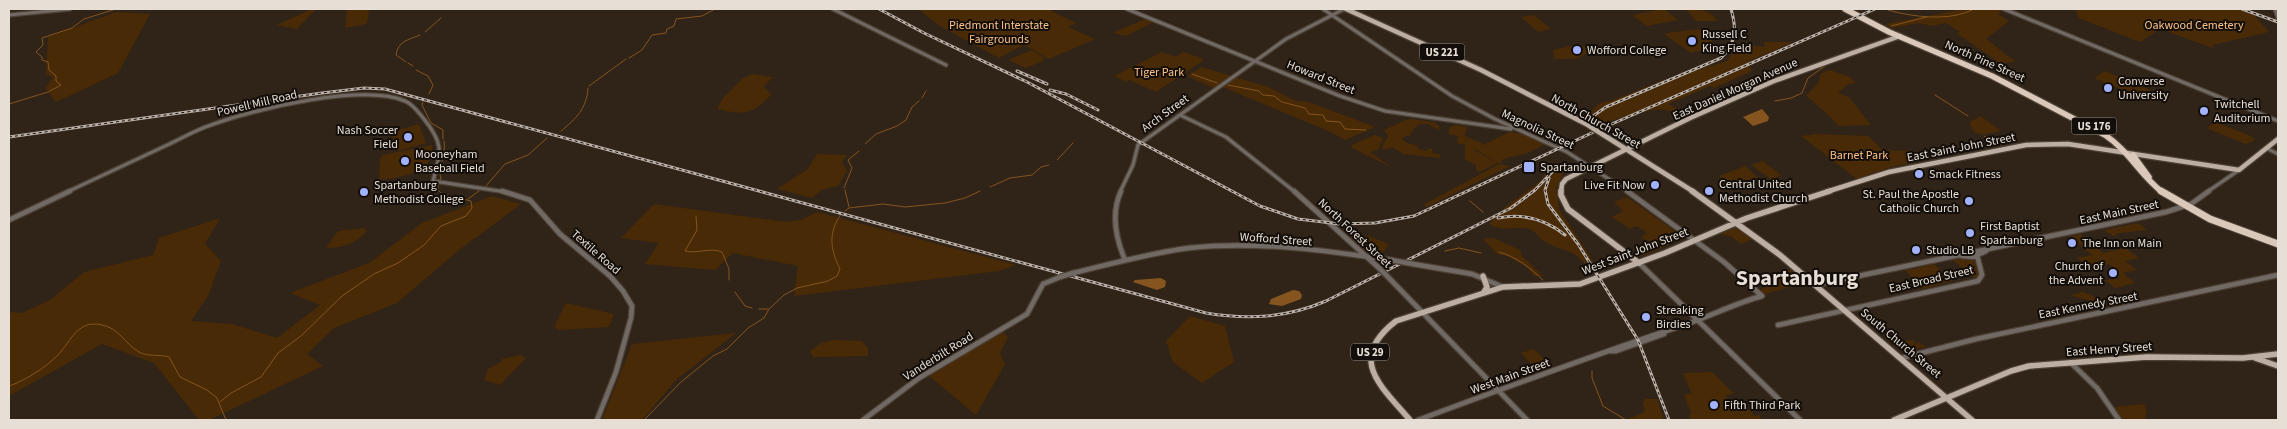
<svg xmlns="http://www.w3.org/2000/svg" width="2287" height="429" viewBox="0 0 2287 429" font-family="'Source Sans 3',sans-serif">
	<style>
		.green { fill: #492a06 }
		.water { fill: #85541f }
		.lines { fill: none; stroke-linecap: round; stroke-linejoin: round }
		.stream { stroke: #85541f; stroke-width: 1 }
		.minor-far1-casing { stroke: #4d4136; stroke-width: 5.5 }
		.minor-casing { stroke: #4d4136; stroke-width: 7 }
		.major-far1-casing { stroke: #4d4136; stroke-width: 7 }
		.major-casing { stroke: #4d4136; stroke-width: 8 }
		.highway-far1-casing { stroke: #4d4136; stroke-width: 8 }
		.highway-casing { stroke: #4d4136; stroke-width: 9 }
		.minor-far1 { stroke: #716a64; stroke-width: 3 }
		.minor { stroke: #716a64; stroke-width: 4.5 }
		.major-far1 { stroke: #bcaea2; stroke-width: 4.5 }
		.major { stroke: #bcaea2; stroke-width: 5.5 }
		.highway-far1 { stroke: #dac9ba; stroke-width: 5.5 }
		.highway { stroke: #dac9ba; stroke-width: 7 }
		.rail-casing { stroke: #bab0a7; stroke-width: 3 }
		.rail { stroke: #130e09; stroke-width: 1; stroke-dasharray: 3; stroke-linecap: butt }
		.minor-bridge-casing { stroke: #4d4136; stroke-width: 7; stroke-linecap: butt }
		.major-bridge-casing { stroke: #4d4136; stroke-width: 7; stroke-linecap: butt }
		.minor-bridge { stroke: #716a64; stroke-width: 4.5 }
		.major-bridge { stroke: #bcaea2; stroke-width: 4.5 }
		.poi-dot { fill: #a2b2fd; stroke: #130e09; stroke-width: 2 }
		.labels { text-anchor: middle; stroke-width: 4; stroke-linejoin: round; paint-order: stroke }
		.shield { fill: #130e09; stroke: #a7a098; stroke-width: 1 }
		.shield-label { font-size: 11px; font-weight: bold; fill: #e7ded6 }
		.park-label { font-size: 12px; fill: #fdc28a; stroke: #130e09 }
		.poi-label { font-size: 12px; fill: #e7ded6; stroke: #130e09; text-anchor: start }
		.street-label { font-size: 12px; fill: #e7ded6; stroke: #130e09 }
		.town-label { font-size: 22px; font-weight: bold; fill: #e7ded6; stroke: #130e09 }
	</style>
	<rect width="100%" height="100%" fill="#302317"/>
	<!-- green -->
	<path class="green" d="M312 9H316L297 29 276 25Z
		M355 9H369L367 24 345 28 347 10Z
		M918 9H1053L1051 11 1076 23 1068 27 1095 39 1049 59 1024 45 999 58 940 26Z
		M1664 9 1678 20 1647 26 1632 15Z
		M1686 9C1698 9 1712 10 1717 21H1696Z
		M1964 9 2003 10 1998 14 2009 21 1986 39 2016 62 2000 63 1956 33 1960 32 1946 23 1932 26 1919 23 1893 28 1885 24Z
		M2075 9H2236L2254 15 2269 32 2213 45V48L2160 29 2140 42 2079 18Z
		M116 12 150 14 118 73 56 102 45 88 53 77 46 75 48 37Z
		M1534 15 1551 29 1538 32 1521 17Z
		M1145 19 1154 22 1126 36 1113 33Z
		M1699 29 1712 40C1712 51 1700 51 1691 53L1665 35 1666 33Z
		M1764 42H1793L1747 62 1752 71 1714 88 1710 86 1668 104 1684 113 1658 109 1625 116 1600 125 1586 117 1599 103 1611 101 1664 80 1727 61 1737 44 1765 47Z
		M1576 45 1591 48C1584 61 1567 59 1554 59L1553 50Z
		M1031 50 1043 57V61L1026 68 1009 60Z
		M1162 52 1176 57 1183 52 1202 58 1203 61 1156 92 1129 80 1126 82 1114 76Z
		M1202 67 1268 87 1296 101 1309 102 1375 127 1345 140 1333 133 1223 87 1218 90 1187 76Z
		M1830 70 1850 77 1856 83 1848 84 1838 93 1849 97 1871 125 1838 126C1829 114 1817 106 1806 95L1818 84 1821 73Z
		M2105 71 2162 95 2152 102 2094 78Z
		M752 74 773 77 764 86 771 95C751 115 744 115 717 109L723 98 743 78Z
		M1981 116 2000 130V131C1988 134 1971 139 1970 122Z
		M1411 119 1434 122 1439 126V130L1428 124H1419L1413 130 1414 132H1411L1410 136H1405L1402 139 1407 143 1416 145 1418 149 1427 151 1428 148 1432 149V153L1440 154V158L1403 154 1393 147 1383 150V145L1388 136 1384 130 1406 120Z
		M2215 122 2251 136 2254 139V141L2245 144 2209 129 2208 127Z
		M419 124 426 143 398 151 391 132Z
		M1456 125 1467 127 1465 136 1484 144 1474 150 1497 163 1480 172 1476 170V165L1465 159V145L1457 143 1458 136 1448 134 1450 127Z
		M1510 132 1521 134 1545 144 1528 153 1503 159 1500 164 1510 166 1427 207 1423 205 1499 164 1475 149Z
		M1816 134 1869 136 1882 150 1913 151 1921 161 1891 167 1857 179 1801 136Z
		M1374 135 1383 138 1378 150 1370 152 1393 168 1352 148V145Z
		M432 145C435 174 402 177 379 180L380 158 383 155Z
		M817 154 847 155 842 162 847 171 838 186 821 190 812 198 777 189 808 169Z
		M1763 161 1781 175 1772 180 1751 165Z
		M1556 162 1566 168 1556 188 1559 209 1594 263H1584C1569 246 1563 252 1547 243 1539 239 1537 231 1528 229 1514 226 1501 232 1489 224L1505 207 1542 180 1547 170Z
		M1745 166 1758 177 1731 185 1719 176Z
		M492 196 521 204 459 250 397 303 334 328 307 354 323 366 209 420H199L154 363 102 344 9 396V312L22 313 50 300 84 272 153 255 159 238 220 218 205 244 221 261 208 296 191 321 232 324 277 338 320 305 290 293 369 263 422 223Z
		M1627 197 1684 238 1643 256 1635 253V251L1641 255 1656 248 1641 237 1647 233 1637 226 1630 229 1612 217 1623 211 1614 202Z
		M654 204 785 222 801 220 817 212 1016 265 999 271 794 296 798 266 733 253 715 270 645 264 659 243 621 238Z
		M2138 223 2147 230 2120 233 2113 236 2104 230Z
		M1736 227 1738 228 1753 239 1741 244 1732 237 1720 234Z
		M364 228 367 231C355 244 343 248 326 248L338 231Z
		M2080 234 2103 253 2126 248 2139 258 2125 261 2137 270 2123 273 2135 283 2115 288 2105 280 2120 279 2118 277 2121 276 2113 270 2116 269 2109 264 2097 266 2101 270 2094 272 2077 258 2092 255 2070 237Z
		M1347 235 1368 236 1389 244 1380 256 1368 254Z
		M1493 238 1520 250 1522 256 1543 276H1534L1527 267 1507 256 1497 254 1483 239Z
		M1970 257H1973L1979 276 1974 278 1953 260Z
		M1934 264 1953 281 1923 289 1903 268 1910 270Z
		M1791 269 1806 283 1788 286 1790 287 1765 294 1759 291Z
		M2083 292 2098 298 2125 300 2129 304 2112 307 2070 295Z
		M566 303 614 314 609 327 559 330 554 327Z
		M1190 316 1225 326 1234 362 1202 383 1173 362 1166 341Z
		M1003 332 1008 337 1000 353 1005 364 976 415 928 375Z
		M736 333 676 380 642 420H602L632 344Z
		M1890 334 1903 346 1904 341 1915 340 1914 345 1904 347 1911 348 1918 342 1926 347 1901 351 1883 336 1900 346Z
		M834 340 862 341 868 348V356L813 357 810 351 821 343Z
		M1534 349 1550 366 1537 370 1521 353Z
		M520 355 526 358 500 385 484 380 488 369 501 362 502 359Z
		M1712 372 1734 394 1726 395 1728 401 1750 410 1754 416 1759 415 1762 420H1688L1691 413 1684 394H1692L1683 373Z
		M1645 399H1657L1664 420H1625L1645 412 1643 404Z
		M2144 404 2147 412 2144 420H2123L2115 407Z"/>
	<!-- water -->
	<path class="water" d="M1762 109 1769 117 1768 121 1753 126 1743 117Z
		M1161 278 1166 281 1165 287 1157 290 1133 282 1135 280Z
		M1293 290 1299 291 1302 295 1301 299 1282 306 1269 304 1271 299Z"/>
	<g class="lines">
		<!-- stream -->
		<path class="stream" d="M1888 10C1913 17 1950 22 1974 9
			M1891 26 1927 17
			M425 32 441 18
			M629 58 642 50 652 35 666 33 667 29 674 26 676 19 702 16 715 9
			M406 62 396 55C398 41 408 40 420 35
			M408 63 413 66
			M416 70 428 76 433 85 429 94
			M1192 74 1217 83
			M1228 85 1259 91 1263 95 1274 96 1282 102 1305 108 1309 114 1323 115 1326 121 1340 122 1345 129 1366 130
			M589 86 626 59
			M1935 95 1968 116
			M922 98 926 91
			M1775 101 1791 98 1802 93 1808 78 1825 66
			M423 102 422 105 431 123 443 130V139
			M9 104 48 92 61 85 56 81V76L49 70 48 62 42 60V57L36 52 43 45 42 38 72 28 84 19 116 9
			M561 131C576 119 587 108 588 88
			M1984 136 2003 145
			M865 144 876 134 897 126 906 120 912 107 919 101
			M1057 160 1073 143
			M441 180C437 167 447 156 444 141
			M485 187 505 164 528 155 547 138
			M990 187 1010 178 1032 175 1041 167 1049 165
			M844 188 852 168 848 160 859 151
			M845 190 849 207
			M468 199 479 191
			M1470 201 1483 212
			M845 211 849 208 883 204 905 207 945 203 965 198 980 191
			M696 216 697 230 685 251C698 254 710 247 722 252L729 269V280
			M1445 251 1459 248 1481 253
			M1499 252C1517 257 1530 268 1543 280
			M735 292 745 306 752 308
			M759 309H768
			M1592 371V378L1603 406 1626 420
			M9 386C25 381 46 367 58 355 71 341 78 319 102 325 119 328 125 344 139 352 148 357 159 354 169 357L180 377 207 390 217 398 226 420
			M220 402 231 393 261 377 278 353 301 336 342 296 374 274 398 263 424 245 441 226 466 216 472 208 471 201 442 194 438 190V184
			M644 420 681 382 713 356 727 349 748 328 764 318 769 309 784 295 797 288 828 281 837 276 840 269C830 249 828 233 841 214"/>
		<defs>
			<path id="minor-far1" d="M833 9 946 65
				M1127 9 1340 96 1385 111 1511 129
				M1323 9 1452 96 1495 119 1567 152 1629 192
				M2004 9 2278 121
				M2275 9 2278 18
				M9 15 70 9
				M1180 115 1226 137 1295 192
				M2266 148 2278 154
				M67 192C99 177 131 162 163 147 179 140 195 130 211 125 254 109 363 83 405 101 413 104 418 112 424 119 444 144 441 151 433 181L506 192
				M1120 192 1133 165 1138 145 1286 39 1344 9
				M2207 192 2239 170"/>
			<path id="minor" d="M502 191 530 200 560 234 610 276 623 291 632 306 631 318 616 372 597 420
				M1121 191C1111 213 1116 239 1125 260
				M1294 191 1379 268
				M9 220 70 191
				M1962 256 1977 257
				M1639 263 1800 420
				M1413 264 1472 274 1503 287
				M1073 273C1111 264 1150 253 1189 248 1256 241 1324 250 1391 260
				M1387 276 1527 420
				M1815 285 2166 212 2191 204 2209 191
				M1778 325 1978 281 1982 275 1977 255 1986 251
				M1609 351H1616L1664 334
				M1902 358 1976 339 2278 275
				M2071 363 2097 388 2119 420
				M863 420 919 378 1027 314 1043 284 1060 277
				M1418 420C1507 387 1597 354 1687 324 1713 315 1736 303 1762 296L1724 262 1627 191"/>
			<path id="major-far1" d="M1346 9 1481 70 1588 125
				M1602 134 1694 192
				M1561 192 1562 184 1566 179 1690 118 1774 81 1900 36
				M1826 192 1889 172 2026 145 2068 144 2239 170 2278 139"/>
			<path id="major" d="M1561 191V195L1568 209 1639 263
				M1692 191 1780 255 1972 420
				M1483 276 1487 287 1484 292
				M2255 358 2278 366
				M1410 420C1380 385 1347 359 1396 321L1503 287 1580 284 1665 253 1747 218 1830 191
				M1894 420 2011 371 2029 366 2147 357 2243 358 2278 354"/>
			<path id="highway-far1" d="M1845 9 1889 32 1992 76 2105 135C2128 150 2140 175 2162 192
				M2133 155 2149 177"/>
			<path id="highway" d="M2161 191 2210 219 2278 244"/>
		</defs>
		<!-- minor-far1 casing -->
		<use href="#minor-far1" class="minor-far1-casing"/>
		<!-- minor casing -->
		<use href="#minor" class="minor-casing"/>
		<!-- major-far1 casing -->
		<use href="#major-far1" class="major-far1-casing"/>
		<!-- major casing -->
		<use href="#major" class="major-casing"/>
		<!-- highway-far1 casing -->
		<use href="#highway-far1" class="highway-far1-casing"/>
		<!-- highway casing -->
		<use href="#highway" class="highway-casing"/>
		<!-- minor-far1 -->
		<use href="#minor-far1" class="minor-far1"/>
		<!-- minor -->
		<use href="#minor" class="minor"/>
		<!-- major-far1 -->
		<use href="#major-far1" class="major-far1"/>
		<!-- major -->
		<use href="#major" class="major"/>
		<!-- highway-far1 -->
		<use href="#highway-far1" class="highway-far1"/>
		<!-- highway -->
		<use href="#highway" class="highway"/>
		<defs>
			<path id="rail" d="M879 9 924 33 1027 82 1260 206 1298 219 1340 224 1375 223 1414 216 1598 130 1875 9
				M2242 9 2278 22
				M1017 71 1047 84
				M1050 90 1066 94 1098 110
				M1589 119 1606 107 1721 58C1736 43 1737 29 1731 9
				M9 137 322 93 364 88 385 89 1206 313C1248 320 1286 318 1326 301L1511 208 1535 190 1555 169
				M1549 178 1545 190 1548 204 1578 244 1638 340 1669 420
				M1498 218C1523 213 1545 219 1565 235"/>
		</defs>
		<!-- rail casing -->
		<use href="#rail" class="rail-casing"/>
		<!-- rail -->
		<use href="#rail" class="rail"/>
		<defs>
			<path id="minor-bridge" d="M1391 260 1413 264
				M1379 268 1387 276
				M1060 277 1073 273"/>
			<path id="major-bridge" d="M1588 125 1602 134"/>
		</defs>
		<!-- minor-bridge casing -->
		<use href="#minor-bridge" class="minor-bridge-casing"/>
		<!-- major-bridge casing -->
		<use href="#major-bridge" class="major-bridge-casing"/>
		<!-- minor-bridge -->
		<use href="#minor-bridge" class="minor-bridge"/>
		<!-- major-bridge -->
		<use href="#major-bridge" class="major-bridge"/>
	</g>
	<!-- markers -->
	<g class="poi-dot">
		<circle cx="1692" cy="41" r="5"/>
		<circle cx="1577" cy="50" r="5"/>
		<circle cx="2108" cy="88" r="5"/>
		<circle cx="2204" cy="111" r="5"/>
		<circle cx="408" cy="137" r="5"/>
		<circle cx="405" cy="161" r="5"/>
		<rect x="1523" y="161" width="12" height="12" rx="2.5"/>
		<circle cx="1919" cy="174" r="5"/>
		<circle cx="1655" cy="185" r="5"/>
		<circle cx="1709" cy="191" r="5"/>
		<circle cx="364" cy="192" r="5"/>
		<circle cx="1969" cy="201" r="5"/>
		<circle cx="1970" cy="233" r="5"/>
		<circle cx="2072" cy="243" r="5"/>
		<circle cx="1916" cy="250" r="5"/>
		<circle cx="2113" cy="273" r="5"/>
		<circle cx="1646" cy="317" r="5"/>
		<circle cx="1714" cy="405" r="5"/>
	</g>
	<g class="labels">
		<!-- shield labels -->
		<g class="shield">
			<rect x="1419.5" y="43.5" width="45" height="17" rx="4"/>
			<rect x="2071.5" y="117.5" width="45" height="17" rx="4"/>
			<rect x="1351" y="343.5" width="38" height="17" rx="4"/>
		</g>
		<g class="shield-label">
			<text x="1442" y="56">US 221</text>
			<text x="2094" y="130">US 176</text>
			<text x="1370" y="356">US 29</text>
		</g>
		<!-- park labels -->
		<g class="park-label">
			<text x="999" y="29">Piedmont Interstate<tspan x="999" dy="14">Fairgrounds</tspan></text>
			<text x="2194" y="29">Oakwood Cemetery</text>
			<text x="1159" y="76">Tiger Park</text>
			<text x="1859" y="159">Barnet Park</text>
		</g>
		<!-- poi labels -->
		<g class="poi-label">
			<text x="1702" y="38">Russell C<tspan x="1702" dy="14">King Field</tspan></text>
			<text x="1587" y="54">Wofford College</text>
			<text x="2118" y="85">Converse<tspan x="2118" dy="14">University</tspan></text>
			<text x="2214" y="108">Twitchell<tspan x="2214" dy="14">Auditorium</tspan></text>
			<text x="398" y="134" text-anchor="end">Nash Soccer<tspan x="398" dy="14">Field</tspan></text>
			<text x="415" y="158">Mooneyham<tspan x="415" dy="14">Baseball Field</tspan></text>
			<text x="1540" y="171">Spartanburg</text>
			<text x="1929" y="178">Smack Fitness</text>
			<text x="1719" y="188">Central United<tspan x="1719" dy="14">Methodist Church</tspan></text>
			<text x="374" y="189">Spartanburg<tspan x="374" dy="14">Methodist College</tspan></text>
			<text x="1645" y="189" text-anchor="end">Live Fit Now</text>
			<text x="1959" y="198" text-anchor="end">St. Paul the Apostle<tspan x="1959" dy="14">Catholic Church</tspan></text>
			<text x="1980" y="230">First Baptist<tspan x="1980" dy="14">Spartanburg</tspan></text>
			<text x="2082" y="247">The Inn on Main</text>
			<text x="1926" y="254">Studio LB</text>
			<text x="2103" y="270" text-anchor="end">Church of<tspan x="2103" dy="14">the Advent</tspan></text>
			<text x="1656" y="314">Streaking<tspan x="1656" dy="14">Birdies</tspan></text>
			<text x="1724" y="409">Fifth Third Park</text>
		</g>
		<!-- street labels -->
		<g class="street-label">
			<text transform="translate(1985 61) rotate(24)" y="4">North Pine Street</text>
			<text transform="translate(1321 77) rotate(22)" y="4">Howard Street</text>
			<text transform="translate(1735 89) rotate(-24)" y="4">East Daniel Morgan Avenue</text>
			<text transform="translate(257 103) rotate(-13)" y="4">Powell Mill Road</text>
			<text transform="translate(1165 113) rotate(-36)" y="4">Arch Street</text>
			<text transform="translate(1596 121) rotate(29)" y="4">North Church Street</text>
			<text transform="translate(1538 129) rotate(25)" y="4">Magnolia Street</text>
			<text transform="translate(1961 147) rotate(-11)" y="4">East Saint John Street</text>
			<text transform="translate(2119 212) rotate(-12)" y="4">East Main Street</text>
			<text transform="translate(1355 233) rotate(43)" y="4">North Forest Street</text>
			<text transform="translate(1276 239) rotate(4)" y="4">Wofford Street</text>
			<text transform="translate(1635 251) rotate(-21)" y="4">West Saint John Street</text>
			<text transform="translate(596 252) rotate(41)" y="4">Textile Road</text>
			<text transform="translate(1931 279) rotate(-13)" y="4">East Broad Street</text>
			<text transform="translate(2088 305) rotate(-11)" y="4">East Kennedy Street</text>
			<text transform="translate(1901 343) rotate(40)" y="4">South Church Street</text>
			<text transform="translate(2109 349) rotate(-4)" y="4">East Henry Street</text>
			<text transform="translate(938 356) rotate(-32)" y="4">Vanderbilt Road</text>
			<text transform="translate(1510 376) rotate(-20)" y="4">West Main Street</text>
		</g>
		<!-- town labels -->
		<g class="town-label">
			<text x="1797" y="285">Spartanburg</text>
		</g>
	</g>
	<!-- border -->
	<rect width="2287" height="429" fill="none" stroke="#e7ded6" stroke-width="20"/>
</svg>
